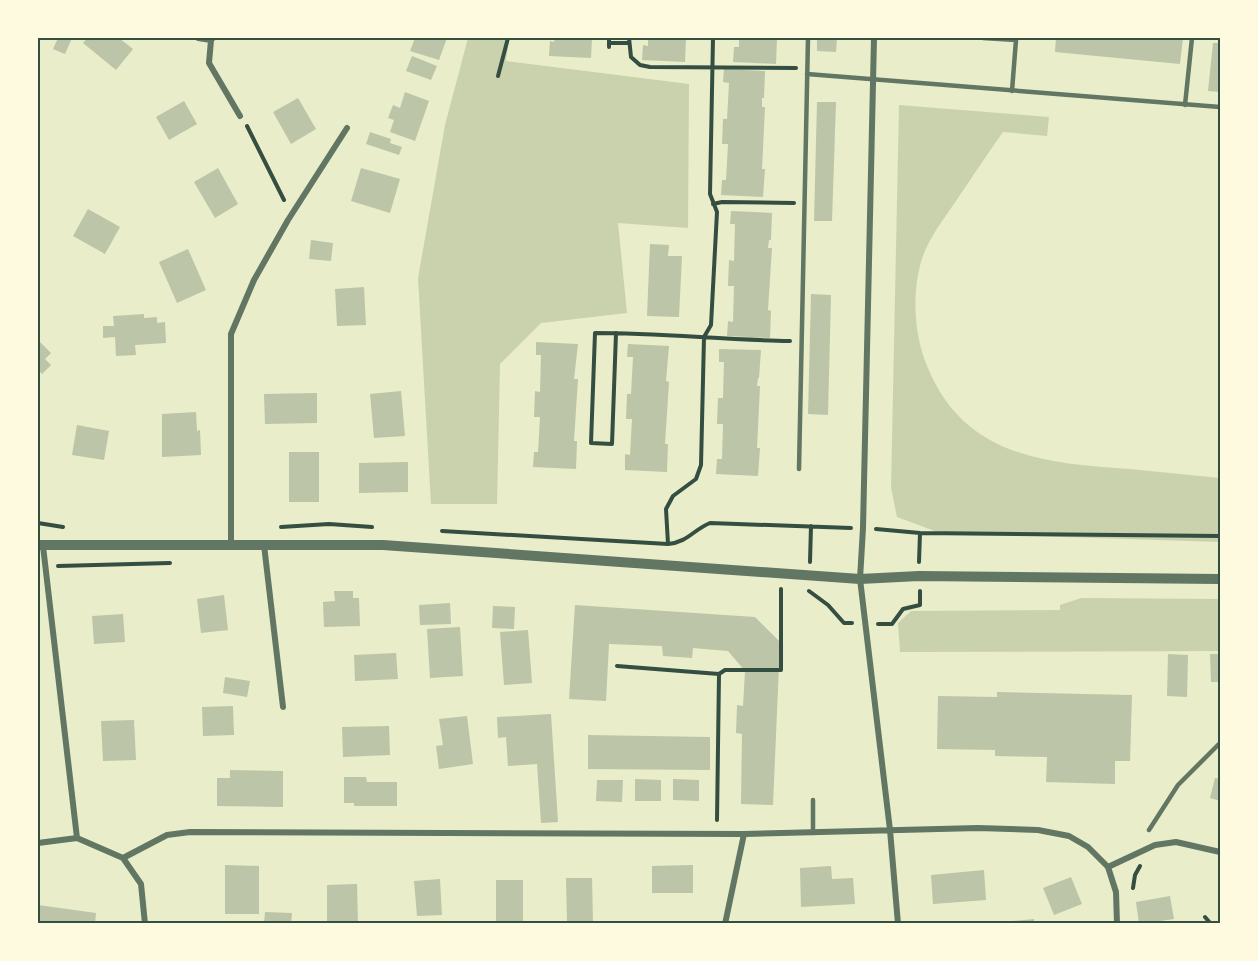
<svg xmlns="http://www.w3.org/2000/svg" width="1258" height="961" viewBox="0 0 1258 961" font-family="'Alegreya Sans',sans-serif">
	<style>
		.green { fill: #cad2ad }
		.building { fill: #bcc5a7 }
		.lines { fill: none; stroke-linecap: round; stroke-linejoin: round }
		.path { stroke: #344e41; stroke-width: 4 }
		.service { stroke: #617663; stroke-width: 4.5 }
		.minor { stroke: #617663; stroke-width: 6 }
		.tertiary { stroke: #617663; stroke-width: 10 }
		.neatline { fill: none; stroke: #344e41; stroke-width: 2 }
	</style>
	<rect width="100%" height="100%" fill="#e9edc9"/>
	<!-- green -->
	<path class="green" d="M468 38H509L506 61 689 84 688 228 618 223 627 313 541 323 500 364 497 504H431L418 278 445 125Z
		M899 105 1049 117 1047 136 1003 132C986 156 970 180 954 204 942 221 928 240 922 259 912 290 914 329 924 358 959 456 1041 463 1130 469 1160 472 1190 475 1220 478V542L940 533 897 517 891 488Z
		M1081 598 1220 599V651L900 652 898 623 911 611 1060 610V605Z"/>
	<!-- building -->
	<path class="building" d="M58 38H72L65 54 53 49Z
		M87 38H119L133 49 116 70 83 43Z
		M415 38H447L439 60 410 51Z
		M555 38H592L591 58 549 56 550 41 554 42Z
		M648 38H686L685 62 642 60 643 45 648 46Z
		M739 38H777L776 64 733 62 734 47H739Z
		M817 38H837L836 52 817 51Z
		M1056 38H1183L1180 64 1055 52Z
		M1213 43H1220V92L1208 91Z
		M412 56 437 66 431 80 406 71Z
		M724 69 765 71 764 98H762V107H765L762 169H765L763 197 721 195 722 180H726L728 144H722L723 119H727L729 83 723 82Z
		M405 92 429 101 415 141 390 132 394 120 388 118 393 105 400 108Z
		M298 98 316 129 291 144 273 112Z
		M184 101 197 124 169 140 156 117Z
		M817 102H836L832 221H814Z
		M370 132 391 139 390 143 402 147 399 155 366 144Z
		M218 168 238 204 215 218 194 182Z
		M361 168 400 179 390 213 351 201Z
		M88 209 120 227 105 254 73 236Z
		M731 211 772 213 771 240H769L768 248H772L768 310 771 311 770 338 727 336 728 321 733 322 734 286H728L729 260 734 261 735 224H730Z
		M311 240 333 243 331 261 309 259Z
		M650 244 669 245 668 256H682L679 317 647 316Z
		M188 249 206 290 177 303 159 262Z
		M364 287 366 325 337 326 335 289Z
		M811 294 831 295 828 415 808 414Z
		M144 314V318L157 317V323L165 322 166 343 135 345 136 355 116 356 115 337 103 338V326H114L113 316Z
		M38 340 51 353 45 359 51 365 42 374 38 370Z
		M536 342 578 344 574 379H578L574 441H577L576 469 533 467 534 452H538L540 417H534L535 391 540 392 541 355H536Z
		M628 344 669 346 666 381 669 382 665 444H668L667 472 625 470V454L630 455 632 419H626L627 394H631L633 357H627Z
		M719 349 761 350 759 378H758L757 386H760L757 448H760L758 476 716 474 717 459H722L723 424H717L718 398H723L724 362H719Z
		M401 391 405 436 374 438 370 394Z
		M317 393V423L265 424 264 394Z
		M196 412 197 431 200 430 201 455 162 457V414Z
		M77 425 109 431 104 460 72 455Z
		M289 452H319V502H289Z
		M408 462V492L359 493V463Z
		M334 591H353V598H359L360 626 324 627 323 602 335 601Z
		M224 595 228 630 201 633 197 599Z
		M450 603 451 624 420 625 419 605Z
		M575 605 755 617 780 642 773 805 741 804 742 734 736 733 737 705 743 706 745 671 728 651 693 648 692 658 663 656 662 646 609 644 606 701 569 699Z
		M493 606 515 607 514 629 492 628Z
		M123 614 125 642 94 644 92 616Z
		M460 627 463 676 430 678 427 629Z
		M528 630 532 683 504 685 500 632Z
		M396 653 398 679 355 681 354 655Z
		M1168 654 1188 655 1187 697 1167 696Z
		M1210 654H1220V682H1211Z
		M225 677 250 681 247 697 223 693Z
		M997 692 1132 695 1130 761H1115V784L1046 782 1047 757 995 756V750L937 749 938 696 997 697Z
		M233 706 234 735 203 736 202 707Z
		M551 714 558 822 541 823 537 764 508 766 506 737 498 738 497 717Z
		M467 716 473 764 439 769 436 746 443 745 439 719Z
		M134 720 136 760 103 761 101 721Z
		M389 726 390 755 343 757 342 727Z
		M588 735 710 737V770L588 769Z
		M230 770 283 771V807L217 806V778H230Z
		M344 777H366L367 782H397V806H354V803H344Z
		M1215 778 1220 779V801L1210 798Z
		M635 779 661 780V801H635Z
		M673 779 699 780V801L673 800Z
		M597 780H623L622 802 596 801Z
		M225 865 259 866V914H225Z
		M693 865V893H652V866Z
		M831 866 832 879 853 878 855 904 801 907 800 868Z
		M984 870 986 900 933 904 931 875Z
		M1071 877 1082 904 1054 915 1043 888Z
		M566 878H592L593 922H567Z
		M440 879 442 915 417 916 414 881Z
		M496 880H523V921H496Z
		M357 884 358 924H327V885Z
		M1170 896 1174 919 1139 924 1136 902Z
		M38 905 96 913 95 924H38Z
		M265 912 292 913 291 924H264Z
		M1034 919V924H1012V921Z"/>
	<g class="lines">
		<!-- path -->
		<path class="path" d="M629 38 631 57 640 65 650 67 796 68
			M609 43H629
			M609 47V38
			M498 76 508 38
			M247 126 284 200
			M713 204 722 202 794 203
			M616 333 612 444 591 443 595 333C660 333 725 340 790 341
			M38 523 63 527
			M281 527 329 524 372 527
			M876 529 920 533 1220 536
			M442 531 668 544C688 542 693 530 710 523L851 528
			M668 544 666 509 673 496 696 479 701 465 704 337 711 325 717 212 710 194 713 38
			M810 562 811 526
			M919 562 920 533
			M58 566 170 563
			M809 591 828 605 844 623H852
			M878 624H892L903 609 920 605V591
			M617 666 719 674 717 820
			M719 674 725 670H781V589
			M1133 888 1135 875 1140 866
			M1205 917 1211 924"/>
		<!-- service -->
		<path class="service" d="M983 38 1016 40 1012 91
			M807 74 1220 107
			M1185 105 1192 38
			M799 469 808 38
			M1149 830 1178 785 1220 743
			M813 833V800"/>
		<!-- minor -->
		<path class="minor" d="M198 38 211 40
			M213 38 211 40 209 63 240 116
			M874 38 863 528 860 579 890 830 898 924
			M231 545V334L254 280 288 220 347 128
			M264 545 283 707
			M43 546 77 838
			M38 843 77 838 123 858 167 835 190 832 744 834 978 828 1038 830 1069 836 1088 847 1108 867 1116 892 1117 924
			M123 858 141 884 145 924
			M1108 867 1155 845 1176 842 1220 852
			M725 924 744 834"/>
		<!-- tertiary -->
		<path class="tertiary" d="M38 545H383L860 579 919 576 1220 579"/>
	</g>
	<!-- border -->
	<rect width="1258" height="961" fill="none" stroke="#fefae0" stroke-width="78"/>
	<rect x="39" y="39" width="1180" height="883" class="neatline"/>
</svg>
